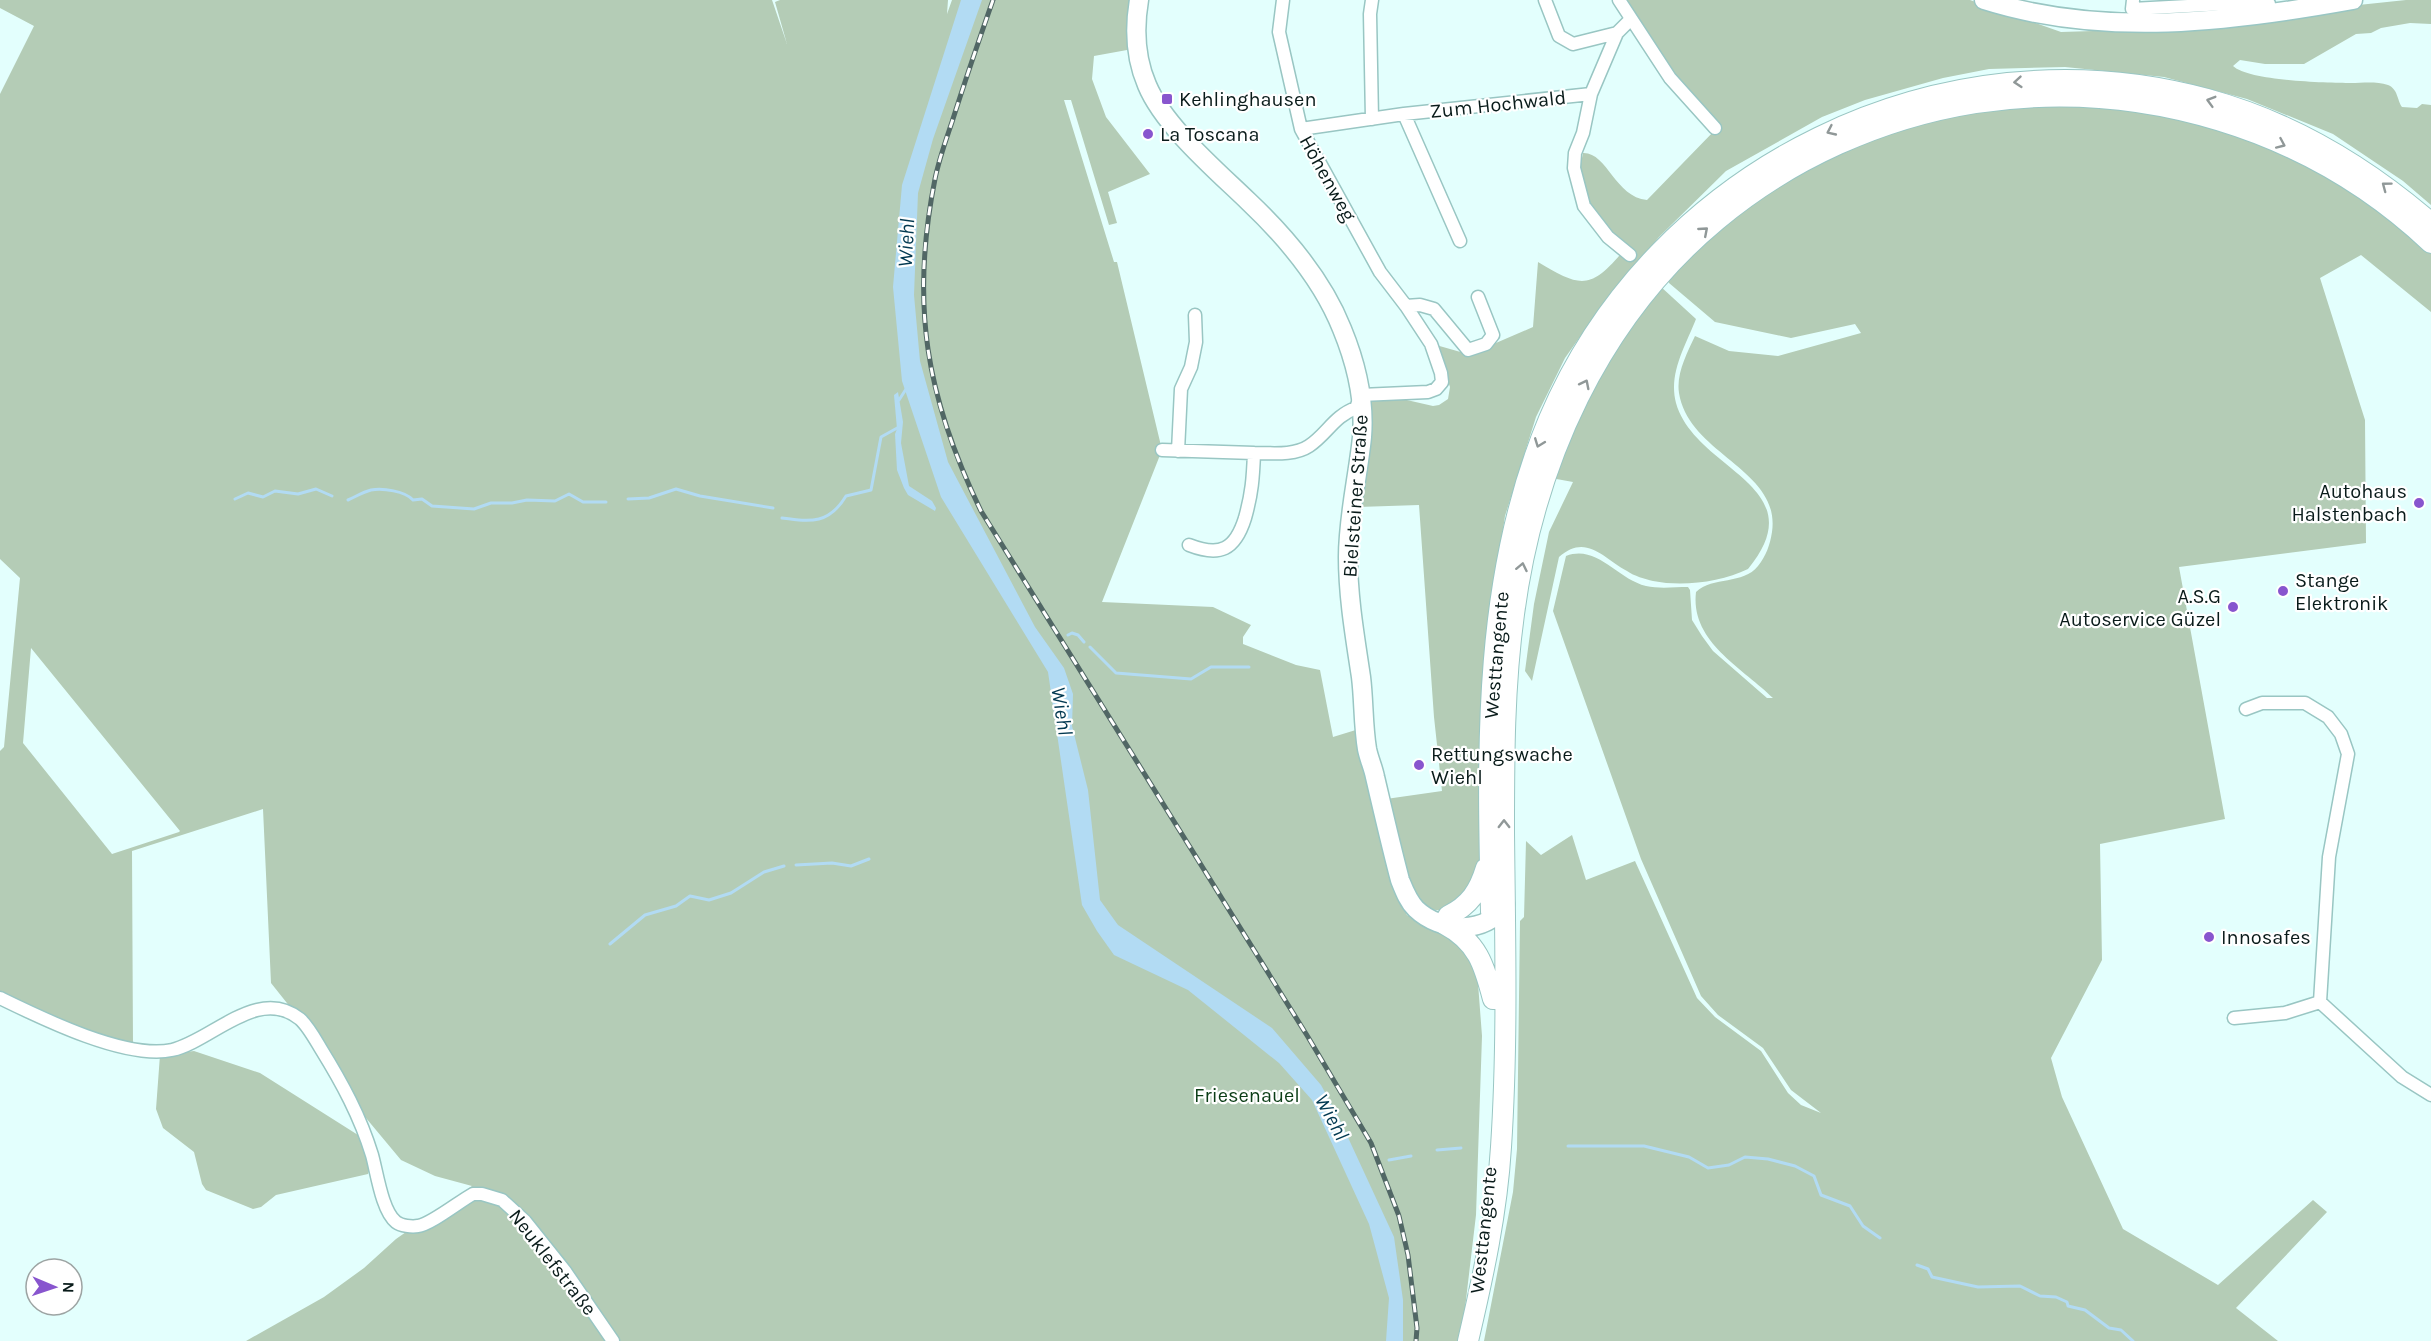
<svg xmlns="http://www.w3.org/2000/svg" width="2431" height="1341" viewBox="0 0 2431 1341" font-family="Karla,sans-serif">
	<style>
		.green { fill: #b4ccb6; fill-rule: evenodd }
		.water { fill: #b2dbf3 }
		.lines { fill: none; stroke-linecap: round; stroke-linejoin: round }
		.stream { stroke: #b2dbf3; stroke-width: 3 }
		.minor-casing { stroke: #99c6c3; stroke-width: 15 }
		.secondary-casing { stroke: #99c6c3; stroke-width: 21 }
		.primary-casing { stroke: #99c6c3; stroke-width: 22 }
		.minor { stroke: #fff; stroke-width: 12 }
		.secondary { stroke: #fff; stroke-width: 18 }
		.primary { stroke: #fff; stroke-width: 20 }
		.rail-casing { stroke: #516765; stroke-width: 5 }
		.rail { stroke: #fff; stroke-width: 3; stroke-dasharray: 9; stroke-linecap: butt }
		.oneway { stroke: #909898 }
		.poi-dot { fill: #8855ce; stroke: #fff; stroke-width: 2 }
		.labels { text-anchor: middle; stroke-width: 4.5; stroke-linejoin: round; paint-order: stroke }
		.poi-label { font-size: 20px; fill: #091b1a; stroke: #fff; text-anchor: start }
		.street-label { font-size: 20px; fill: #091b1a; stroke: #fff }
		.park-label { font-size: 20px; fill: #0b3d16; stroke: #fff }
		.water-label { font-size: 21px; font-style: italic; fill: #023951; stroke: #fff }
	</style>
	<rect width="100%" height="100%" fill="#e3fffd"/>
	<!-- green -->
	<path class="green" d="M0 0H772L787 44 775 2 780 0H948L947 14 952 0H1132L1127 50 1094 56 1092 79 1106 117 1150 174 1108 192 1117 223 1109 225 1071 100H1064L1114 262H1117L1162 450 1102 602 1213 607 1251 625 1243 637V644L1296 665 1320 670 1333 737 1359 729 1394 892 1407 915 1464 947 1477 970 1482 1036 1476 1215 1463 1325 1459 1341H246L324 1297 364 1268 396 1239 472 1186 435 1176 401 1160 361 1112 337 1066 271 983 263 809 132 851 133 1046 57 1020 0 994V751L4 747 20 578 0 559V94L34 26 0 8ZM31 648 180 831 179 832 112 854 23 743Z
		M1621 0H1970L2061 32 2157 29 2349 6 2406 0H2431V24L2410 23 2381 28 2371 33 2356 34 2304 64H2265L2240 60 2233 66C2249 81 2327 83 2351 83 2362 83 2376 81 2388 85 2398 89 2397 100 2402 107L2417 108 2422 104 2431 105V205L2403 181 2333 134 2247 99 2164 77 2065 67 1989 69 1943 78 1865 100 1822 117 1726 171 1659 237 1601 307 1565 358 1536 417 1505 516 1489 627 1480 876 1473 890 1445 911 1427 909 1414 898 1386 799 1442 791 1434 717 1419 505 1358 507 1368 401 1371 397 1398 398 1433 406 1439 405 1448 399 1450 387 1436 345 1464 353 1482 349 1533 327 1538 262C1581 288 1591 290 1624 250L1587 210 1579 173 1583 153C1607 152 1615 197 1647 200L1716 129 1668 72Z
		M2046 104C2093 106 2140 107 2186 117 2274 136 2367 193 2431 254V312L2361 255 2320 278 2365 420 2366 543 2179 567 2225 819 2100 844 2102 960 2051 1058 2062 1097 2123 1229 2218 1285 2313 1200 2327 1212 2236 1308 2278 1341H1484L1513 1192 1517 1149 1520 921 1524 917 1526 841 1541 855 1572 835 1586 880 1635 861 1697 998 1715 1017 1761 1051 1788 1093 1801 1105 1821 1113 1791 1090 1763 1048 1718 1015 1701 996 1641 859 1553 611 1566 556C1597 544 1617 579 1646 586 1659 589 1675 587 1688 587L1690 590 1692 620 1702 636 1713 651 1767 698H1773C1743 668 1690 642 1696 592 1713 576 1743 585 1758 566 1766 556 1770 545 1772 532 1781 469 1689 455 1679 393 1676 374 1687 353 1695 336L1729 351 1778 356 1861 333 1855 324 1791 338 1715 322 1669 283 1666 278C1688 258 1709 234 1732 215 1795 165 1901 119 1982 109 2003 106 2024 105 2046 104Z
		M1660 286 1696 319C1686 345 1668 373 1676 403 1695 471 1817 485 1748 569 1721 582 1683 587 1653 581 1645 579 1634 576 1627 571 1603 558 1586 533 1559 557L1532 681 1525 671 1534 604 1549 532 1573 482 1551 478 1599 371Z
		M194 1051 260 1073 377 1147 368 1174 276 1195 261 1207 253 1209 206 1190 202 1184 194 1152 163 1128 156 1109 160 1055Z"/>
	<!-- water -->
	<path class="water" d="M961 0H982L933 139 918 193 914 295 920 361 948 462 1035 627 1064 668 1073 694 1072 726 1088 790 1100 900 1118 925 1272 1028 1321 1085 1339 1118 1394 1237 1403 1300V1341H1386L1389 1298 1369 1224 1312 1100 1279 1063 1188 990 1114 955 1097 931 1082 905 1048 672 941 497 902 381 893 287 902 185Z
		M898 392 903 422 901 443 909 486 932 501 936 508 935 511 908 495 904 488 897 470 895 434 897 429 894 395Z"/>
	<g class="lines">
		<!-- stream -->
		<path class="stream" d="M899 400 908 386
			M235 499 248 493 263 497 275 491 298 494 316 489 332 496
			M628 499 649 498 676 489 700 496 773 508
			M348 500C355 497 363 492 371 490 383 488 405 491 413 500L422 499 432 506 474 509 491 503H512L527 500 555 501 569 494 583 502H606
			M782 518C812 522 829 524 846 496L871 490 881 437 899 427
			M1068 635 1072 633 1078 635 1084 642
			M1090 647 1116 673 1191 679 1211 667H1249
			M796 865 832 863 851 866 869 859
			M610 944 645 915 676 906 690 896 709 900 731 893 764 872 784 866
			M1568 1146H1644L1689 1157 1708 1168 1729 1165 1745 1157 1768 1159 1795 1166 1814 1176 1821 1195 1850 1206 1863 1226 1880 1238
			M1437 1150 1461 1148
			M1389 1160 1411 1156
			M1917 1265 1928 1269 1932 1277 1978 1287 2020 1286 2040 1296 2056 1297 2067 1302 2068 1306 2085 1310 2109 1328 2121 1330 2133 1341"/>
		<defs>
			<path id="minor" d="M1372 0 1370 14 1372 119
				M1545 0 1559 36 1573 44 1617 33
				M1619 0 1670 78 1715 128
				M2133 0 2132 9 2262 2 2269 4 2270 15
				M1404 114 1460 241
				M1301 129 1404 114 1591 94
				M1630 255 1608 237 1584 206 1574 168 1575 153 1583 133 1591 94 1617 33 1631 19
				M1406 306 1420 305 1434 309 1468 350 1486 344 1493 335 1478 297
				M1162 450 1254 453
				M1178 451 1181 389 1191 367 1196 342 1195 315
				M1189 545C1220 557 1235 550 1245 518 1252 493 1253 478 1254 453 1271 453 1294 456 1309 446 1327 434 1334 416 1356 408L1361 395 1428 392 1436 389 1442 382 1441 373 1431 344 1406 306 1380 272 1301 129 1279 32 1283 0
				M2246 709 2262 703H2305L2328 717 2341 734 2348 754 2329 857 2320 1002 2402 1077 2431 1095
				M0 998C41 1018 126 1060 172 1050 212 1041 258 985 300 1019 308 1026 315 1039 321 1049 342 1083 360 1116 372 1155 377 1173 382 1211 396 1222 401 1226 412 1227 418 1226 430 1225 460 1201 473 1194H482L502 1200 525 1221 565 1271 613 1341
				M2234 1018 2285 1013 2320 1002"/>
			<path id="secondary" d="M1139 0C1134 29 1135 57 1147 85 1164 126 1216 170 1248 201 1285 236 1323 281 1342 329 1356 363 1365 400 1362 437 1358 477 1348 516 1348 557 1348 597 1355 637 1361 677 1364 701 1363 725 1367 749 1369 759 1373 767 1375 777 1383 811 1391 846 1400 880 1404 890 1408 901 1416 909 1440 932 1487 936 1505 904
				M1984 0C2104 38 2231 22 2353 0"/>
			<path id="primary" d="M1491 912C1487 746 1483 575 1549 419 1656 166 1943 27 2207 99 2292 122 2365 166 2431 223
				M1448 916C1470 905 1479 891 1486 868
				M1444 924C1478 942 1484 965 1493 999
				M1468 1341C1483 1277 1497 1213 1501 1147 1508 1042 1505 936 1504 831 1504 759 1504 686 1514 614 1534 463 1599 318 1717 220 1790 159 1881 118 1975 103 2140 78 2309 128 2431 243"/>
		</defs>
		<!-- minor casing -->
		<use href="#minor" class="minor-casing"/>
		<!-- secondary casing -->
		<use href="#secondary" class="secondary-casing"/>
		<!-- primary casing -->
		<use href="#primary" class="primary-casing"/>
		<!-- minor -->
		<use href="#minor" class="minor"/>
		<!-- secondary -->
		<use href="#secondary" class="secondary"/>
		<!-- primary -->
		<use href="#primary" class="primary"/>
		<defs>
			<path id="rail" d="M993 0C979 40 965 81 952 122 946 140 939 159 935 179 910 304 926 397 981 511L1308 1037 1371 1143 1399 1216 1408 1255 1417 1328 1416 1341"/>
		</defs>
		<!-- rail casing -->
		<use href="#rail" class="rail-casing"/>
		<!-- rail -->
		<use href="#rail" class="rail"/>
	</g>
	<!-- one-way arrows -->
	<defs><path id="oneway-chevron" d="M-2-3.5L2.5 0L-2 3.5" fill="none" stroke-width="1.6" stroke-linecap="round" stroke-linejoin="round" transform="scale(1.5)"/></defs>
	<g class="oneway">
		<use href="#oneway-chevron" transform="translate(2018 82) rotate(175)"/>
		<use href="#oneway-chevron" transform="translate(2211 101) rotate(-164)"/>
		<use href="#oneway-chevron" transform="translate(1831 131) rotate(155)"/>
		<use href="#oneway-chevron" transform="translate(2281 144) rotate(24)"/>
		<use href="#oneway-chevron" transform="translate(2386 186) rotate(-143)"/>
		<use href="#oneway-chevron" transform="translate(1704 231) rotate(-41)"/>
		<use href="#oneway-chevron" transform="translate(1585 384) rotate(-63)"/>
		<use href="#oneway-chevron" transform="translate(1539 443) rotate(111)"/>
		<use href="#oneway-chevron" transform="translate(1522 567) rotate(-78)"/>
		<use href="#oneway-chevron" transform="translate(1504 824) rotate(-90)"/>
	</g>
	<!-- markers -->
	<g class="poi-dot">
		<rect x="1161" y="93" width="12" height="12" rx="3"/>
		<circle cx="1148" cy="134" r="6"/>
		<circle cx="2419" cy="503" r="6"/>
		<circle cx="2283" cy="591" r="6"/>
		<circle cx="2233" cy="607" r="6"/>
		<circle cx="1419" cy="765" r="6"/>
		<circle cx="2209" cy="937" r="6"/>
	</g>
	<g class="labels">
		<!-- poi labels -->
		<g class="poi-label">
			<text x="1179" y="106">Kehlinghausen</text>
			<text x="1160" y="141">La Toscana</text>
			<text x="2407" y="498" text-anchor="end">Autohaus<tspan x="2407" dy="23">Halstenbach</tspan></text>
			<text x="2295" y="587">Stange<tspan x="2295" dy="23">Elektronik</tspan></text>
			<text x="2221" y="603" text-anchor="end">A.S.G<tspan x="2221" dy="23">Autoservice Güzel</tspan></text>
			<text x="1431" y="761">Rettungswache<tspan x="1431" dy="23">Wiehl</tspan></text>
			<text x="2221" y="944">Innosafes</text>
		</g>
		<!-- street labels -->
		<g class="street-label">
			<text transform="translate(1498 104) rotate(-6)" y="7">Zum Hochwald</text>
			<text transform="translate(1328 178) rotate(61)" y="7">Höhenweg</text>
			<text transform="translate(1355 496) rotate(-86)" y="7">Bielsteiner Straße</text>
			<text transform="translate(1496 655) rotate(-85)" y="7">Westtangente</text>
			<text transform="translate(1483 1230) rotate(-84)" y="7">Westtangente</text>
			<text transform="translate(553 1262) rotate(52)" y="7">Neuklefstraße</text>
		</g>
		<!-- park labels -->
		<g class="park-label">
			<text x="1247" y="1102">Friesenauel</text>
		</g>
		<!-- water labels -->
		<g class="water-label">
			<text transform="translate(906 243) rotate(-87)" y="7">Wiehl</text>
			<text transform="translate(1062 711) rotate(81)" y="7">Wiehl</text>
			<text transform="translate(1332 1117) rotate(62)" y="7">Wiehl</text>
		</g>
	</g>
	<!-- north arrow -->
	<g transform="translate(54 1287) rotate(92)"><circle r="28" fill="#ffffff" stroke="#9da4a3" stroke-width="1.5"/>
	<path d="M0-4.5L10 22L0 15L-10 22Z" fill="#8855ce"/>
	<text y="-9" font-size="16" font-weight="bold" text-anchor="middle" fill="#091b1a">N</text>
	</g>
</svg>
